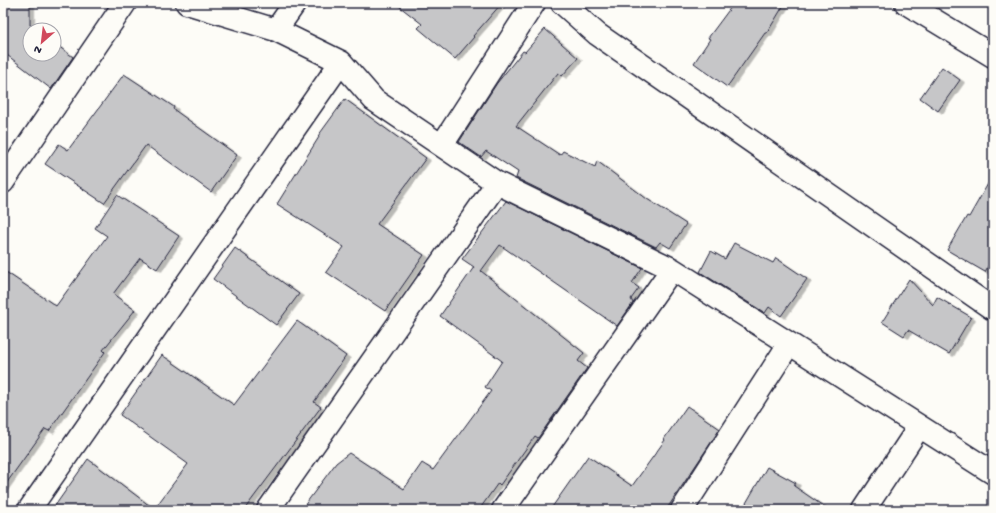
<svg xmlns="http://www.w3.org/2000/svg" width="996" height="513" viewBox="0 0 996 513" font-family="'Gochi Hand',sans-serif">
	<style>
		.building { fill: #c6c6c8; stroke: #22223b; filter: url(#shadow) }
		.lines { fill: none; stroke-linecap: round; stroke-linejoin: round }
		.street-casing { stroke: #22223b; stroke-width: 25 }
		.street { stroke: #fdfcf7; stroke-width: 22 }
	</style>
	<defs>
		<filter id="shadow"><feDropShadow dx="4.5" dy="2.5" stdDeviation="0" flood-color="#0004"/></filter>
	</defs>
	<rect width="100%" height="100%" fill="#fdfcf7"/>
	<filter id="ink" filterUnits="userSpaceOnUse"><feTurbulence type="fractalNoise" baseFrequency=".025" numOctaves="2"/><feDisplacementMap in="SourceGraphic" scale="8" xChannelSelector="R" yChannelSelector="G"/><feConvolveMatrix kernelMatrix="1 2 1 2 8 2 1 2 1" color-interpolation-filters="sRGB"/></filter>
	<g filter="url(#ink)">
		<!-- building -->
		<path class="building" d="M3 3H30V25L37 30H30V54H54V43L73 57 51 89 3 52Z
			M395 3H502L473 36 474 37 455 59 418 28 422 24Z
			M734 3H785L767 33H765L727 87 694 63 710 39 708 38Z
			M545 29 578 58 562 76 558 73 516 126 560 155 563 151 595 167 597 161 647 199 686 224 670 248 660 242 656 247 516 178 518 172 486 151 481 157 459 142 497 83 523 51 525 52Z
			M942 67 960 80 938 111 920 98Z
			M124 74 174 107 173 109 237 155 211 192 146 145 104 203 45 164 59 144 68 150Z
			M345 99 426 158 377 224 424 255 385 311 326 272 344 247 277 204 319 137 318 136Z
			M993 175V257L985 272 947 250 967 216 969 217Z
			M117 195 179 236 157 269 140 258 113 294 135 310 103 350 105 352 49 431 45 429 3 488V270L56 306 107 236 95 228Z
			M506 201 642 268 632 283 639 288 631 299 633 303 617 326 500 245 481 271 584 353 578 361 587 368 538 438 535 436 500 485 498 483 479 510H301L336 463 349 453 404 489 422 463 433 470 491 391 485 387 502 361 440 316 474 267 462 259Z
			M734 243 773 263 776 258 807 279 781 316 769 307 765 313 700 272 711 251 725 259Z
			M235 248 299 294 276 325 213 279Z
			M909 279 933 305 937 297 971 317 949 354 908 330 904 336 882 322Z
			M297 321 346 356 314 402 321 407 244 510H52L88 459 154 509 188 464 120 415 162 355 234 405Z
			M687 406 720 429 666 510H550L588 456 632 486 665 440 664 439Z
			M767 467 796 483 794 486 829 510H742Z"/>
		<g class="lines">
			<defs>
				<path id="street" d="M187 3 276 30 341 62 374 100 497 183 672 269 993 473
					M562 3 597 34 993 309
					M906 3 993 56
					M276 30 295 3
					M442 145 534 3
					M3 182 125 3
					M29 510 341 62
					M268 510 497 183
					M503 510 672 269
					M682 510 789 344
					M864 510 919 427"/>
			</defs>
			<!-- street casing -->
			<use href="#street" class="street-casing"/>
			<!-- street -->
			<use href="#street" class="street"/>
		</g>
	</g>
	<!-- margin -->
	<rect width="996" height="513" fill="none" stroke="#fdfcf7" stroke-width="16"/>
	<rect x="8" y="8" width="980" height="497" fill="none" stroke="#22223b" stroke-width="1.5" filter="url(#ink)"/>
	<!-- north arrow -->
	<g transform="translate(42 42) rotate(208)"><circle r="19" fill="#fdfcf7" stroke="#a5a5ac"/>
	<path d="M0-3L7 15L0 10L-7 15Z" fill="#d1495b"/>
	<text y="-6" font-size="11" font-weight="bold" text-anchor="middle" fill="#22223b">N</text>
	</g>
</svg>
